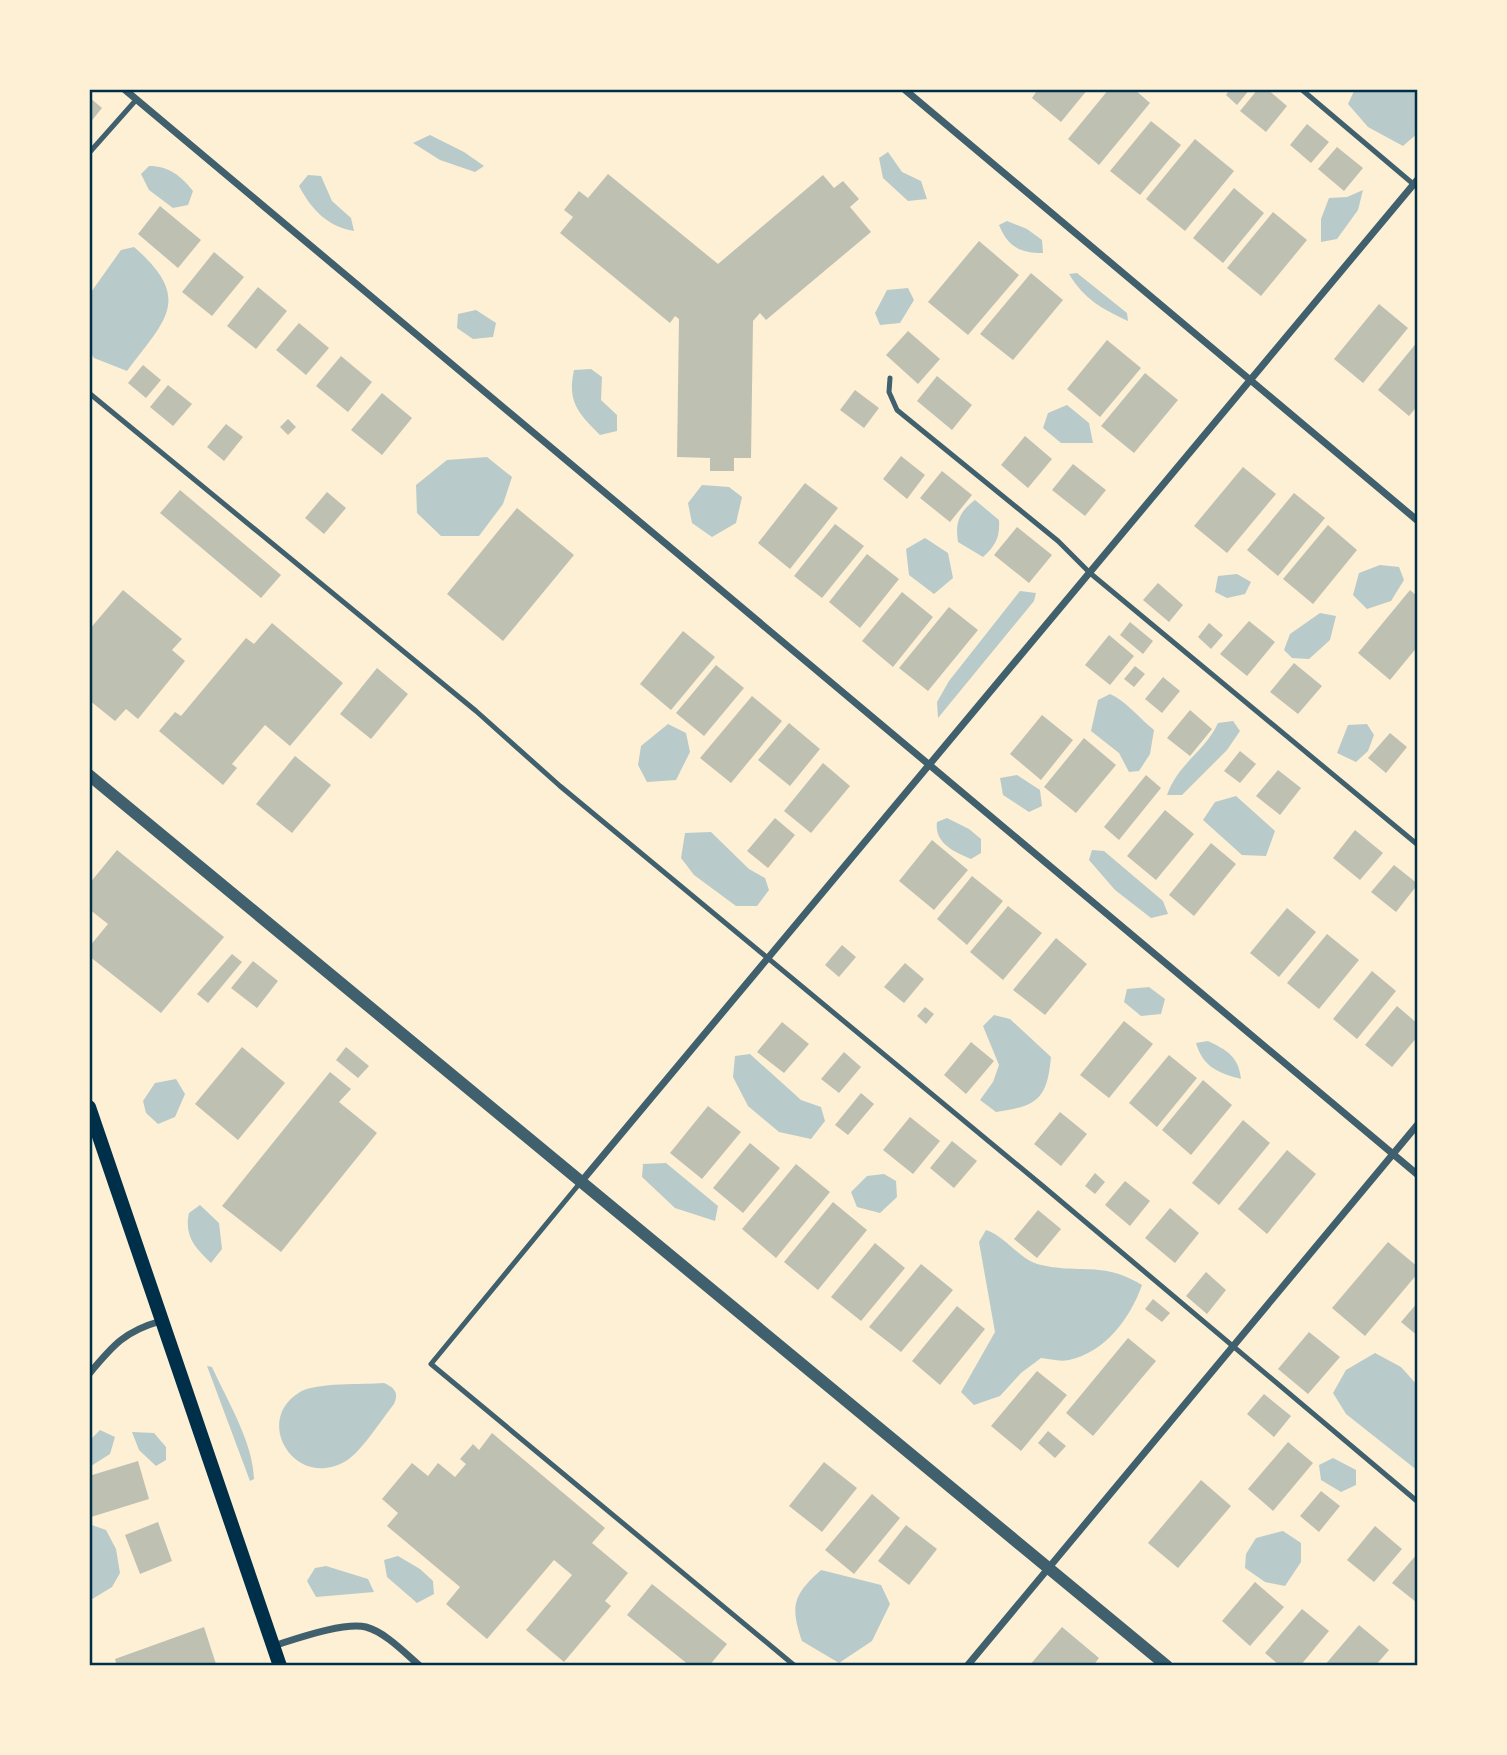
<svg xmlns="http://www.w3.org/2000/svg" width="1507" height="1755" viewBox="0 0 1507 1755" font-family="Overpass,sans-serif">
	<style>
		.green { fill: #b9caca }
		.building { fill: #bec0b2 }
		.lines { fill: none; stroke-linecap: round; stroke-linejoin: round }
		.service { stroke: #3f606c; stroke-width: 5 }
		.minor { stroke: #3f606c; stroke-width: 7 }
		.tertiary { stroke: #3f606c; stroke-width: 12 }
		.secondary { stroke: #003049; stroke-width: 14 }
		.neatline { fill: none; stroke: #003049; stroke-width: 2.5 }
	</style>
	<rect width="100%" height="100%" fill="#fdf0d5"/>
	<!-- green -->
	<path class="green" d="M1355 89 1418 90V133L1403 146 1368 127 1348 104Z
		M430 135 464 152 484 166 475 172 440 160 413 143Z
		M888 152 902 172 921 181 927 199 908 201 883 178 879 158Z
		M149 166C169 166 181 176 193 191L188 205 173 208 149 190 141 174Z
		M308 175 321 176 332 201 351 218 354 231C328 227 311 209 299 186Z
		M1363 190 1358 210 1337 239 1321 242V219L1329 198 1347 197Z
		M1007 221 1027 229 1042 240 1043 253C1020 253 1008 247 999 225Z
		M134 247C194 299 165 320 127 371L94 358 89 350V295L121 250Z
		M1077 273 1127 313 1128 321C1102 309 1084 299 1069 274Z
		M908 288 914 300 900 323 880 325 875 313 887 290Z
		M476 310 496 323 493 337 473 339 457 328 458 314Z
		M591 369 602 377 601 400 617 415V431L600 435C578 413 567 402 574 370Z
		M1067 405 1089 423 1093 443H1061L1043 428 1048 413Z
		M487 457 512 477 503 504 479 536H441L417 513 416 485 447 460Z
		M702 485 729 487 742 497 736 523 712 537 692 523 688 503Z
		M975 500 999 520C1000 537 996 545 983 557L958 542C955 523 959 512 975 500Z
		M925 538 948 553 953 578 934 594 909 575 906 549Z
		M1380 565 1399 567 1404 580 1391 601 1367 609 1353 595 1359 573Z
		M1237 574 1251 582 1245 594 1227 598 1215 592 1218 576Z
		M1020 591 1036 593 1034 601 938 718 937 702 949 681Z
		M1320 613 1336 616 1330 640 1309 659 1292 658 1284 650 1290 634Z
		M1110 694C1126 701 1140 719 1154 730L1150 754 1139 771 1129 772 1119 753 1091 731 1098 700Z
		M1233 721 1240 731 1227 750 1182 795H1167C1179 762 1204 753 1218 723Z
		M668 724 686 733 690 752 676 780 647 782 638 765 641 746Z
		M1367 724 1374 735 1368 751 1356 762 1337 753 1348 725Z
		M1017 775 1040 790 1042 806 1029 812 1003 795 1000 778Z
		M1236 796 1275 831 1266 856 1242 855 1203 820 1215 802Z
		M947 818 969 829 981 839V853L971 859C954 852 934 843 937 822Z
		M711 832 749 869 765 878 769 890 757 906H736L694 875 681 858 685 833Z
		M1092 850 1104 851 1163 901 1168 914 1151 918 1115 890 1089 860Z
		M1149 987 1165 999 1161 1014 1141 1016 1124 1002 1127 989Z
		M994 1015 1010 1019 1051 1057C1047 1100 1037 1106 996 1112L980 1100 993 1082 999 1065 983 1026Z
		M1208 1041C1227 1050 1239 1057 1241 1079 1218 1073 1203 1067 1196 1043Z
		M750 1054 801 1100 821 1107 825 1121 811 1139 779 1132 748 1106 733 1077 735 1056Z
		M176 1079 185 1094 175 1117 158 1124 146 1113 143 1101 155 1083Z
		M666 1163 718 1206 715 1221 675 1208 642 1177 643 1164Z
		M884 1174 896 1181 897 1197 880 1213 857 1207 851 1192 867 1176Z
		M200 1205 219 1223 222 1249 211 1263C195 1248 184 1236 189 1213Z
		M986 1230C1007 1237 1019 1260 1041 1265 1081 1274 1103 1261 1142 1285 1130 1319 1105 1352 1069 1360 1060 1362 1050 1359 1041 1358L1021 1373 1000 1396 974 1405 961 1392 995 1332 979 1242Z
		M1375 1353 1401 1367 1418 1386V1471L1346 1414 1333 1393 1346 1370Z
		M207 1366 212 1367C227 1400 253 1442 254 1479L250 1481Z
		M384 1383C395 1388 399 1393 394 1404 382 1419 361 1452 346 1461 295 1491 252 1420 300 1392 317 1382 363 1385 384 1383Z
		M100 1430 115 1437 110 1454 91 1466 89 1441Z
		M132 1432 154 1433 166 1447V1460L156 1466 139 1450Z
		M1333 1458 1356 1470V1485L1341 1492 1321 1480 1319 1465Z
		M89 1524 106 1530 116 1549 120 1573 112 1587 89 1601Z
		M1283 1531 1301 1543V1562L1285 1586 1265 1582 1245 1568 1246 1554 1256 1538Z
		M398 1556 420 1569 433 1581 434 1594 417 1603 387 1577 384 1560Z
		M326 1566 368 1579 374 1592 316 1597 307 1581 315 1568Z
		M821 1570 881 1585 890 1604 872 1641 839 1663 802 1641C790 1606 793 1595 821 1570Z"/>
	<!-- building -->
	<path class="building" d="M1038 89H1088L1061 122 1032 98Z
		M1109 89H1134L1150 103 1099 165 1068 139Z
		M1230 89H1250L1237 105 1226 95Z
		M1258 89H1267L1287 106 1266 132 1240 111Z
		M89 97 102 108 89 124Z
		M1151 121 1181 145 1140 195 1110 171Z
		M1307 124 1329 142 1311 163 1290 145Z
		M1195 139 1234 171 1185 231 1146 199Z
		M1337 147 1363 168 1344 191 1318 169Z
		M608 174 718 264 823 175 834 188 843 181 859 199 850 207 871 232 766 320 760 313 753 321 751 458H734V471H710V458L677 457 679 319 675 316 670 323 560 233 573 217 564 210 579 191 588 198Z
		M1234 188 1264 213 1223 263 1193 238Z
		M160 206 201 240 178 268 138 234Z
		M1273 212 1307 240 1261 296 1227 268Z
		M979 241 1019 275 968 335 928 302Z
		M214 252 244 277 212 316 182 292Z
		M1031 273 1063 300 1013 360 980 334Z
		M258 287 287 311 256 349 227 326Z
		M1379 304 1408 328 1363 383 1334 359Z
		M299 323 329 348 306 375 276 350Z
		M908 331 940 359 918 384 886 355Z
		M1107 340 1141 368 1100 417 1067 389Z
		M1418 341V405L1409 416 1378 390Z
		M341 356 372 382 348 412 316 386Z
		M143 365 161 380 146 398 128 383Z
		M1145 373 1178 400 1134 453 1101 426Z
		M937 376 972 405 952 430 917 401Z
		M168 385 192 404 173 426 150 407Z
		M855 390 879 408 864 428 840 410Z
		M382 393 412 418 382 455 351 430Z
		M288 419 296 427 288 435 280 427Z
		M226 424 243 437 224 461 207 447Z
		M1025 436 1052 459 1028 488 1001 465Z
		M901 456 925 475 907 499 883 479Z
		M1073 464 1106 490 1085 516 1052 490Z
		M1243 467 1276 494 1227 553 1194 526Z
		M942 471 972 495 950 522 920 498Z
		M805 483 838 508 790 569 758 543Z
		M180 490 281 575 261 598 160 513Z
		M327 492 346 508 324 534 305 518Z
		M1294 493 1325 518 1278 576 1247 550Z
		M517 508 574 555 503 641 447 594Z
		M835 524 864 546 822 598 794 576Z
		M1328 525 1357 550 1313 604 1283 579Z
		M1017 527 1052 555 1029 583 994 555Z
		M867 554 899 579 860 628 829 602Z
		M1158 583 1183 605 1169 622 1143 600Z
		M123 590 182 639 172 650 185 661 138 719 126 709 115 721 89 700V630Z
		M1410 590 1418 597V646L1390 680 1358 653Z
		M902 592 933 617 893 667 862 641Z
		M949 607 978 630 928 691 899 668Z
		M1249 621 1275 642 1247 676 1220 654Z
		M1130 622 1153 641 1143 654 1120 635Z
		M272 623 343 683 290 746 265 725 232 764 237 768 223 785 159 731 175 712 181 716 246 638 254 644Z
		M1209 623 1223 635 1211 649 1198 637Z
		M683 631 715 657 671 710 640 684Z
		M1109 635 1134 656 1110 685 1085 665Z
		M1294 663 1322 686 1298 714 1270 692Z
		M716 665 744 688 704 736 676 713Z
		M1135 666 1145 674 1134 687 1124 679Z
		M377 668 408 694 371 739 340 714Z
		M1163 677 1180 691 1162 713 1145 699Z
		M752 696 782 721 731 783 700 758Z
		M1190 710 1212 729 1190 756 1167 738Z
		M1042 715 1073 740 1041 780 1010 754Z
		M789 723 820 749 790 786 758 760Z
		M1390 733 1407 747 1386 773 1368 758Z
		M1084 738 1116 765 1076 813 1044 787Z
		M1240 751 1256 764 1240 783 1224 771Z
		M295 756 331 785 292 833 256 804Z
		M823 763 850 786 811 833 784 811Z
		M1278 770 1301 788 1280 815 1256 796Z
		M1146 775 1161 788 1119 840 1104 827Z
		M1165 810 1194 834 1156 880 1127 856Z
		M775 818 795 835 768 868 747 851Z
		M1355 830 1383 853 1360 880 1333 858Z
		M932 840 968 870 934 910 899 881Z
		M1211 843 1236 864 1194 916 1169 895Z
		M117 850 224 937 161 1013 89 956V947L108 924 89 909V884Z
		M1394 865 1418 884 1396 912 1371 892Z
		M972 876 1003 901 967 945 937 919Z
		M1008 906 1042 933 1003 980 970 952Z
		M1287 908 1316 932 1279 977 1250 953Z
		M1327 934 1359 960 1319 1009 1287 983Z
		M1056 938 1087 964 1045 1015 1013 990Z
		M842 945 856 957 839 977 825 965Z
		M232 954 242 962 208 1003 197 994Z
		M253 961 278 981 257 1008 231 988Z
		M905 963 924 979 904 1003 884 987Z
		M1372 971 1396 991 1357 1039 1333 1019Z
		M1397 1006 1418 1024V1036L1392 1067 1365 1045Z
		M925 1007 934 1014 926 1024 917 1016Z
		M1124 1021 1153 1044 1109 1098 1080 1075Z
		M782 1022 809 1044 784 1073 757 1052Z
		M971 1042 994 1061 966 1094 944 1075Z
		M242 1047 285 1083 238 1140 195 1104Z
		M346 1047 369 1066 358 1078 336 1060Z
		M844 1052 861 1067 839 1093 821 1079Z
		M1169 1055 1197 1078 1157 1127 1129 1103Z
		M330 1072 351 1089 339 1102 377 1133 281 1252 222 1206Z
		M1203 1080 1232 1105 1191 1155 1162 1130Z
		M861 1093 874 1104 848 1135 835 1125Z
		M708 1106 741 1132 702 1179 670 1153Z
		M1060 1112 1087 1134 1061 1166 1034 1144Z
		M910 1117 940 1141 913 1174 883 1150Z
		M1243 1120 1270 1143 1219 1205 1192 1183Z
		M952 1141 977 1161 954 1188 930 1168Z
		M750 1143 780 1168 743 1213 713 1188Z
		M1287 1150 1316 1174 1267 1234 1238 1209Z
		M796 1164 830 1192 776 1258 742 1229Z
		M1095 1173 1105 1182 1095 1194 1085 1186Z
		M1125 1181 1150 1201 1130 1226 1105 1205Z
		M833 1202 867 1230 818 1290 784 1262Z
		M1170 1208 1199 1233 1175 1263 1145 1238Z
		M1038 1210 1061 1229 1037 1258 1014 1239Z
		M1388 1242 1418 1267V1273L1365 1336 1332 1308Z
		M875 1243 905 1268 861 1321 831 1297Z
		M921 1264 953 1290 901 1352 869 1327Z
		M1206 1272 1226 1290 1207 1314 1186 1296Z
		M1153 1299 1170 1313 1162 1322 1145 1309Z
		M1418 1302V1336L1401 1322Z
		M957 1306 985 1329 940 1385 912 1361Z
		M1309 1332 1340 1357 1308 1394 1278 1369Z
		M1128 1338 1156 1361 1093 1436 1066 1413Z
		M1037 1371 1067 1395 1021 1451 991 1426Z
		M1264 1394 1291 1416 1274 1437 1247 1414Z
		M1048 1431 1066 1446 1055 1458 1038 1443Z
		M492 1433 605 1528 592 1543 628 1573 605 1601 611 1606 564 1662 526 1630 572 1575 554 1560 487 1639 446 1604 460 1587 387 1526 398 1513 382 1499 412 1463 428 1476 438 1463 455 1477 466 1464 460 1459 473 1444 479 1450Z
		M1288 1442 1313 1463 1273 1511 1248 1489Z
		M138 1461 149 1499 91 1517 89 1476Z
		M824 1462 857 1488 822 1532 789 1506Z
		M1201 1480 1231 1506 1178 1568 1148 1543Z
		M1321 1491 1340 1506 1319 1532 1300 1516Z
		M872 1494 900 1518 854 1574 825 1550Z
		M158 1522 172 1561 140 1574 125 1535Z
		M906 1525 937 1549 909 1585 878 1561Z
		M1375 1526 1402 1549 1374 1582 1347 1560Z
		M1418 1553V1600L1416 1602 1392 1583Z
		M1255 1582 1284 1607 1250 1646 1222 1621Z
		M652 1584 727 1644 709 1666H690L627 1615Z
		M1302 1609 1329 1631 1300 1666H1280L1265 1653Z
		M1359 1625 1389 1650 1375 1666H1324Z
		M204 1627 216 1664 117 1666 115 1659Z
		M1062 1627 1099 1658 1093 1666H1029Z"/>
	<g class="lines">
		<!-- service -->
		<path class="service" d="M1301 89 1418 188
			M89 153 136 100
			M890 378 889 392 897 410 1058 541 1090 573 1418 845
			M89 393 476 711 560 786 1044 1187 1418 1502
			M580 1183 431 1364 795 1666"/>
		<!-- minor -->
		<path class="minor" d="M124 89 1418 1175
			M904 89 1418 521
			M581 1182 1418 179
			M89 1374C113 1345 125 1331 161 1321
			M273 1646C296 1639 343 1622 366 1627 385 1632 405 1653 420 1666
			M967 1666 1418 1124"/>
		<!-- tertiary -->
		<path class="tertiary" d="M89 775 1167 1666"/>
		<!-- secondary -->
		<path class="secondary" d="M89 1107 280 1666"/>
	</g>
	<!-- border -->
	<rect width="1507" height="1755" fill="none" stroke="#fdf0d5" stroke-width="182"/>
	<rect x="91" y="91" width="1325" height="1573" class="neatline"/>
</svg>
